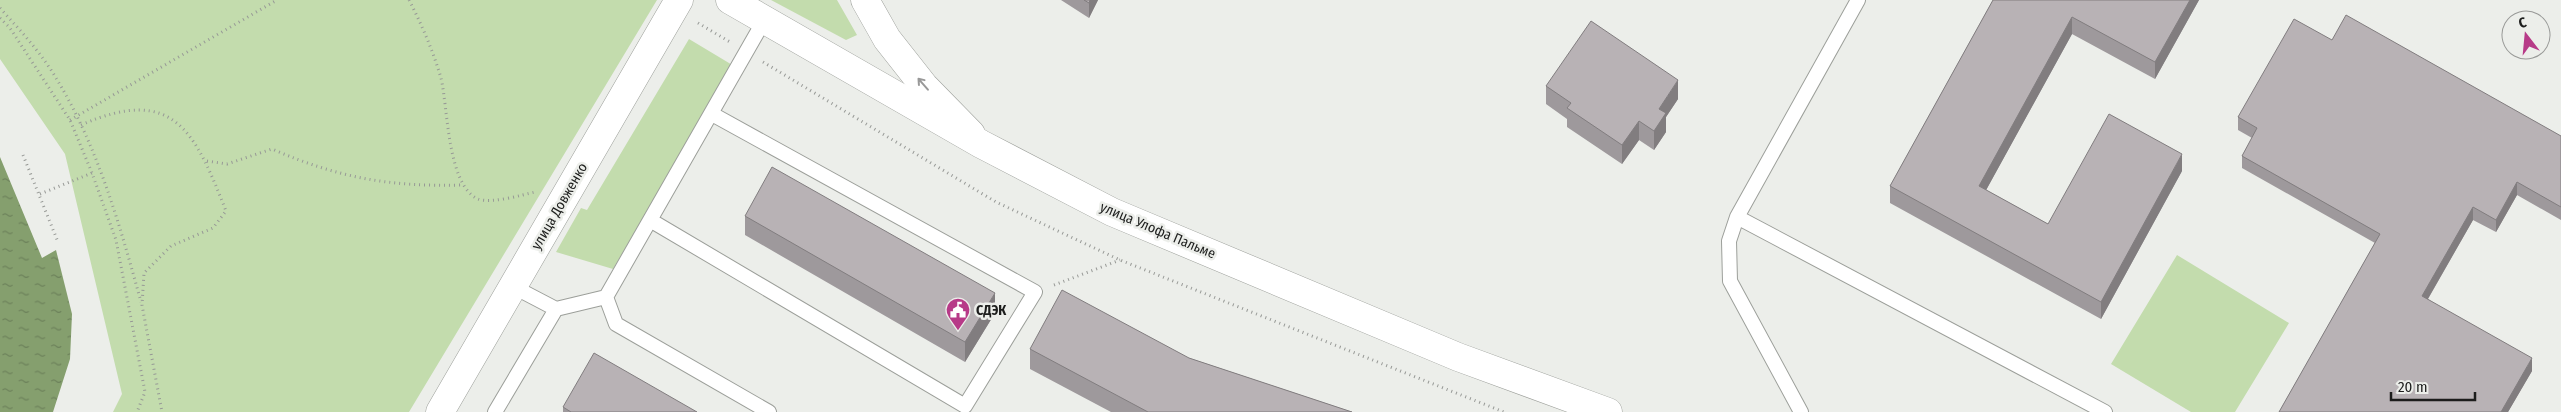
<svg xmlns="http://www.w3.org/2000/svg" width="2561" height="412" viewBox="0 0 2561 412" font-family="'Fira Sans Condensed',sans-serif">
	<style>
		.green { fill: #c3dcad }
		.water { fill: url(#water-ripples) }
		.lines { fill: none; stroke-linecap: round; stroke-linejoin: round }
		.service-casing { stroke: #9c9f9a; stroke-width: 16 }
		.minor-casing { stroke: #9c9f9a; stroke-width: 29 }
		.tertiary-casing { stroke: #9c9f9a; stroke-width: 29 }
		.path { stroke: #979996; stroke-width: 3; stroke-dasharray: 1 4; stroke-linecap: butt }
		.service { stroke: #fff; stroke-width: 14 }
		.minor { stroke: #fff; stroke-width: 28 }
		.tertiary { stroke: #fff; stroke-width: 28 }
		.wall { fill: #9e999c }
		.shaded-wall { fill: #817d7f }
		.building { fill: #b8b2b5; stroke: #817d7f }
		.oneway { stroke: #999 }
		.labels { text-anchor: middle; stroke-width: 5; stroke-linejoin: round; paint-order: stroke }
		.street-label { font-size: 14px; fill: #1c1d1c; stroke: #eceeea }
		.poi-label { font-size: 14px; font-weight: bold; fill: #1c1d1c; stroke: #eceeea; text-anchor: start }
	</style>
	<defs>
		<pattern id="water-ripples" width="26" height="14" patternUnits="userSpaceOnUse" patternTransform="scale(1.25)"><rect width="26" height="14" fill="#859f6e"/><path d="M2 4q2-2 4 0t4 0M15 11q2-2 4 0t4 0" fill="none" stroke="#6c815a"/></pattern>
	</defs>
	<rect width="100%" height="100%" fill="#eceeea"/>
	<!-- green -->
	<path class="green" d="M0 0H657L409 412H113L122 394 65 154 0 59Z
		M771 0H837L857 35 846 40Z
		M689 39 734 66 613 269 556 252 581 208 587 210Z
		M2177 255 2289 323 2235 412H2191L2111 364Z"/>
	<!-- water -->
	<path class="water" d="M0 157 42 258 56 250 72 314 70 359 53 412H0Z"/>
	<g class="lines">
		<defs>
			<path id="service" d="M1737 217 2105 412
				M650 220 965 406 1035 292 712 114
				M512 286 556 309
				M606 297 616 324 769 412
				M495 412 556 309 606 297 765 19
				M1801 412 1730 281 1729 241 1737 217 1858 0"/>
			<path id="minor" d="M865 0 887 39 924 86 971 134
				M440 412 679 0"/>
			<path id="tertiary" d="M730 0 981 144 1112 212 1458 357 1608 412"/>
		</defs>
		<!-- service casing -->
		<use href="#service" class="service-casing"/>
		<!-- minor casing -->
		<use href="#minor" class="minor-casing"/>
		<!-- tertiary casing -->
		<use href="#tertiary" class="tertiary-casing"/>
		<!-- path -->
		<path class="path" d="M409 0C422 25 433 51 441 78 448 107 447 185 478 199 491 204 522 195 535 192
			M0 8C18 28 36 47 51 70 96 140 119 222 141 302
			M0 18 10 28 70 120 92 173 116 240 145 392 137 412
			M698 23 730 42
			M763 62 996 202 1120 260 1504 412
			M70 120 277 0
			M81 125C174 84 195 132 226 211L213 228 171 246 144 273 142 305 162 412
			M23 155 58 242
			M207 161 227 164 272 149C339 178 390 187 463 185
			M40 194 92 173
			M1054 285 1120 260"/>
		<!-- service -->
		<use href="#service" class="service"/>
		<!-- minor -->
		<use href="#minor" class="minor"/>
		<!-- tertiary -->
		<use href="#tertiary" class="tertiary"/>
	</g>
	<!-- wall -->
	<path class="wall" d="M1061 0H1098L1089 18Z
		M1993 0H2199L2155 79 2072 34 1986 190 2048 224 2182 171 2101 319 1890 203V186Z
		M2332 40 2561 136V220L2517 195 2496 232 2473 220 2428 299 2532 371 2508 412H2279L2375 243 2242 168V156L2252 138 2238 130V117Z
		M1546 86 1678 99 1666 117V132L1654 150 1639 140 1622 164 1567 127V119L1546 104Z
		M745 216 995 313 965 362 745 235Z
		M1030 349 1189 358 1352 412H1111L1030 369Z
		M563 407 697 412H563Z"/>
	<!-- shaded-wall -->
	<path class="shaded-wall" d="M1090 0H1098L1089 18V3Z
		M2190 0H2199L2155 79V62Z
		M2072 17V34L1979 203V186Z
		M1678 80V99L1666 117V132L1654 150V131L1659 109Z
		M1639 121V140L1622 164V145Z
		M2182 154V171L2101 319V302Z
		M2517 182V195L2496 232V220Z
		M2473 207V220L2422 309V296Z
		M995 293V313L965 362V342Z
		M2532 358V371L2508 412H2501Z"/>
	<!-- building -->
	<path class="building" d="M1084 0H1090L1089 3Z
		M1993 0H2190L2155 62 2072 17 1979 186 2048 224 2109 114 2182 154 2101 302 1890 186Z
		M2346 15 2561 136V207L2517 182 2496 220 2473 207 2422 296 2532 358 2501 412H2279L2380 234 2242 156 2257 128 2238 117 2294 19 2332 40Z
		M1591 21 1678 80 1659 109 1666 113 1654 131 1639 121 1622 145 1567 108 1571 103 1546 86Z
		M772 167 995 293 965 342 745 216Z
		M1062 290 1189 358 1352 412H1148L1030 349Z
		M594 353 697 412H571L563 407Z"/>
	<!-- one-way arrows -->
	<defs><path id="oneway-shaft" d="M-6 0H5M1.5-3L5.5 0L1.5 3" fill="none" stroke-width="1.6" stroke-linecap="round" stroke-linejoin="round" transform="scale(1.25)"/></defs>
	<use class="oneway" href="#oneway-shaft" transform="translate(923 84) rotate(-131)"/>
	<!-- icons -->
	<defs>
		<symbol id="civic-pin" viewBox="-11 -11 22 30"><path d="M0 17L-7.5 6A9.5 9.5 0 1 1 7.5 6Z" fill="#b73a88" stroke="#eceeea"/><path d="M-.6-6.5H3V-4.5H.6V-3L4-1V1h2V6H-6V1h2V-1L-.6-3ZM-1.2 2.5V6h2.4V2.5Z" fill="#fff"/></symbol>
	</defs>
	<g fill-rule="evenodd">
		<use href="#civic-pin" x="944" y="296" width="28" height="38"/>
	</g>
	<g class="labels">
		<!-- street labels -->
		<g class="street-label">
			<text transform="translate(559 206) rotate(-60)" y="5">улица Довженко</text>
			<text transform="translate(1158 230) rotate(23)" y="5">улица Улофа Пальме</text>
		</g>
		<!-- poi labels -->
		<g class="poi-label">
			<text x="976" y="315">СДЭК</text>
		</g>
	</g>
	<!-- north arrow -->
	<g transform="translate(2526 35) rotate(344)"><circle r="24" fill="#eceeea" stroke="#999a98"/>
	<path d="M0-4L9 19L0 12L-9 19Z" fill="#b73a88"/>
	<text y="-8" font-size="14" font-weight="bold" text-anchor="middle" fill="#1c1d1c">С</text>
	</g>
	<!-- scale -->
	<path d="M2391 392v8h84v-8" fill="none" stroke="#1c1d1c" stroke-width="2.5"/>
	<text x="2398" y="392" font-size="15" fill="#1c1d1c" stroke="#eceeea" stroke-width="4" paint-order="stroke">20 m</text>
</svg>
